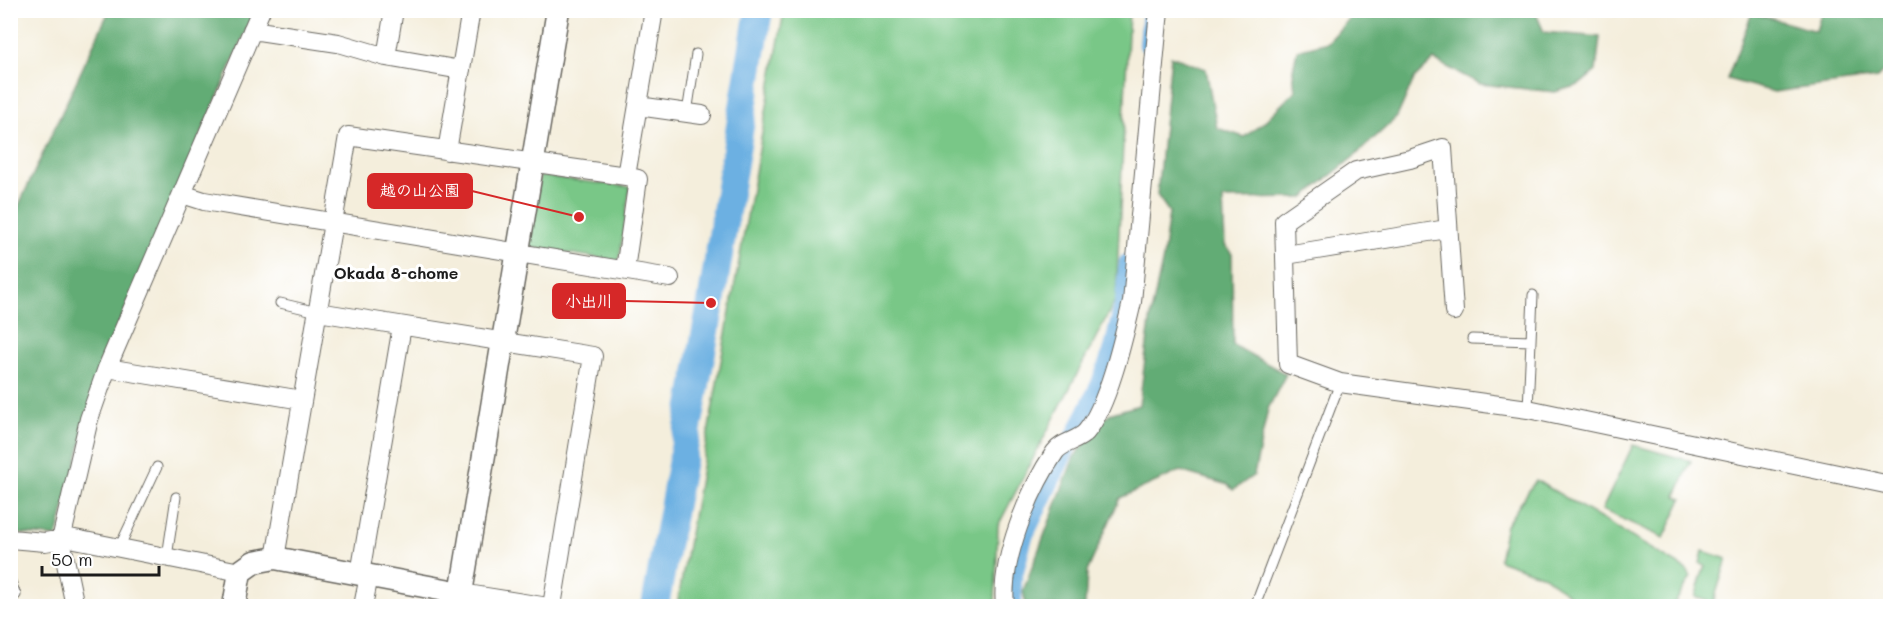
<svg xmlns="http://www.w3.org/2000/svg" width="1901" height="617" viewBox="0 0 1901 617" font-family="Mali,'Klee One',sans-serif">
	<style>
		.green { fill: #79c787; stroke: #4a7252; stroke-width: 1.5 }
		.forest { fill: #62ac74; stroke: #3f6448; stroke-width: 1.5 }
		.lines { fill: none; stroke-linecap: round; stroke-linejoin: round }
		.canal { stroke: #6cb0e2; stroke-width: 16 }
		.river { stroke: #6cb0e2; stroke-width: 28 }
		.service-casing { stroke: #68665f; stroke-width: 11 }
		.minor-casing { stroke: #68665f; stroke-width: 20 }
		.tertiary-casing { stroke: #68665f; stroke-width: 25 }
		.service { stroke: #fff; stroke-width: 9 }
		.minor { stroke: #fff; stroke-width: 18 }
		.tertiary { stroke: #fff; stroke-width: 22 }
		.labels { text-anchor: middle; stroke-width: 6; stroke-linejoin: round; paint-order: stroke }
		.neighbourhood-label { font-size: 16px; font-weight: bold; fill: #1c1c1c; stroke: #fff }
		.leader { fill: none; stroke: #d62828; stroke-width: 2 }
		.callout-dot { fill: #d62828; stroke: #fff; stroke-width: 2 }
		.callout { fill: #d62828; stroke: #d62828; stroke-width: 2 }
		.callout-label { font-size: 16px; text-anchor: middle; font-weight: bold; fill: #fff }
	</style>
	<rect width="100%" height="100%" fill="#fff"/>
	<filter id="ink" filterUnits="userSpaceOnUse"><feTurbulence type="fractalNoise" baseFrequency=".0167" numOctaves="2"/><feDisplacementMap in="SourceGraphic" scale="12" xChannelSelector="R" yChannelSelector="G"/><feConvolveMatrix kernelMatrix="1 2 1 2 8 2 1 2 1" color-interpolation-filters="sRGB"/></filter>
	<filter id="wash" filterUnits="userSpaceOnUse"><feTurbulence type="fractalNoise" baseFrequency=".008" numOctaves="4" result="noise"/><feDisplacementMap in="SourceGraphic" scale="24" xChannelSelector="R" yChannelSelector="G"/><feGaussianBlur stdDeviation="1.35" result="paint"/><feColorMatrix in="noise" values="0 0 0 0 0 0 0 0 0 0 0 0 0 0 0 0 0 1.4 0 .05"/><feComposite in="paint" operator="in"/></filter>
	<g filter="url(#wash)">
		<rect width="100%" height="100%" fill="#f4eedc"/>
		<!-- green -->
		<path class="green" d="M784 11H1129L1116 299 998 526 995 606H677Z
			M540 176 630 187 619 261 527 247Z
			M1633 445 1691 461 1676 496 1682 499 1664 538 1602 510Z
			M1536 480 1687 570 1691 577 1673 606H1584L1544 576 1499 560 1506 525Z
			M1703 551 1727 559 1713 603 1695 597 1705 565 1700 563Z"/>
		<!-- forest -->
		<path class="forest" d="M1822 10 1890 11V65L1877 78 1774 92 1727 79 1752 13 1816 31Z
			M109 11H255L101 366 57 537 11 533V222Z
			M1356 11H1535L1544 32 1600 37 1596 71 1579 85 1555 92 1480 84 1434 60 1414 79 1397 117 1356 155 1303 198 1223 199 1225 245 1232 254 1233 345 1286 374 1268 409 1254 475 1233 490 1228 485 1180 471 1120 498 1087 572 1085 606H1026L1023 591 1074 457 1109 414 1139 405 1151 314 1163 258 1169 212 1157 195 1171 56 1206 69 1217 128 1244 137 1263 123 1295 91 1293 70 1297 50 1328 42Z"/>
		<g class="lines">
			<!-- canal -->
			<path class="canal" d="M1147 45 1150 10
				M1014 606V579L1025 537 1099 383 1112 348 1123 300 1127 262"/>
			<!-- river -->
			<path class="river" d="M655 606 711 303 759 10"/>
		</g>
	</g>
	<g filter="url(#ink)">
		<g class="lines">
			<defs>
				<path id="service" d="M687 113 696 54
					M280 303 318 312
					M1472 339 1531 341
					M1528 409 1533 295
					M119 548 157 467
					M167 557 176 497
					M10 579 16 595
					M1255 606 1340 383"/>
				<path id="minor" d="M252 30 338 43 386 57 461 70
					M386 57 394 10
					M638 106 702 115
					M447 151 471 10
					M182 194 204 201 670 278
					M1286 255 1447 229
					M625 270 638 179 626 176 654 10
					M1454 311 1443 148 1410 159 1356 171 1284 221 1288 364 1340 383 1528 409 1890 485
					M318 312 593 356 552 606
					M107 368 261 10
					M10 539 45 542 70 538 240 572
					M275 558 348 136 626 176
					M360 574 402 326
					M461 593 542 606
					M75 606 61 540 89 419 107 368 302 400
					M363 606 369 576
					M1005 606C1000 560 1029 490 1055 452 1062 442 1078 441 1086 432 1108 406 1124 336 1132 302L1159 10"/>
				<path id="tertiary" d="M234 606 240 572 254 562 275 558 461 593 558 10"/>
			</defs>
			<!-- service casing -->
			<use href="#service" class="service-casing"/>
			<!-- minor casing -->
			<use href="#minor" class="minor-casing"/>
			<!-- tertiary casing -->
			<use href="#tertiary" class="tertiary-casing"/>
			<!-- service -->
			<use href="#service" class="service"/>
			<!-- minor -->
			<use href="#minor" class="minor"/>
			<!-- tertiary -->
			<use href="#tertiary" class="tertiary"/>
		</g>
	</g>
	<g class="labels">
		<!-- neighbourhood labels -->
		<g class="neighbourhood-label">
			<text x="396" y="279">Okada 8-chome</text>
		</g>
	</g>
	<!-- callouts -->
	<path class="leader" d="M579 217L472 191M711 303L625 301"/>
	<g class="callout-dot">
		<circle cx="579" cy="217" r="6"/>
		<circle cx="711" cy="303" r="6"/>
	</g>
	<g class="callout">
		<rect x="368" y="174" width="104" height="34" rx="6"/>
		<rect x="553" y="284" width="72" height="34" rx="6"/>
	</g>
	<g class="callout-label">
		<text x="420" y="196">越の山公園</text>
		<text x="589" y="307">小出川</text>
	</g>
	<!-- margin -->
	<rect width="1901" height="617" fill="none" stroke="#fff" stroke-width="36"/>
	<!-- scale -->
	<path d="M42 566v9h117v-9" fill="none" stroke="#1c1c1c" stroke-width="3"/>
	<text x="51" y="566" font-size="18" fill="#1c1c1c" stroke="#ffffff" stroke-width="4.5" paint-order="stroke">50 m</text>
</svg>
